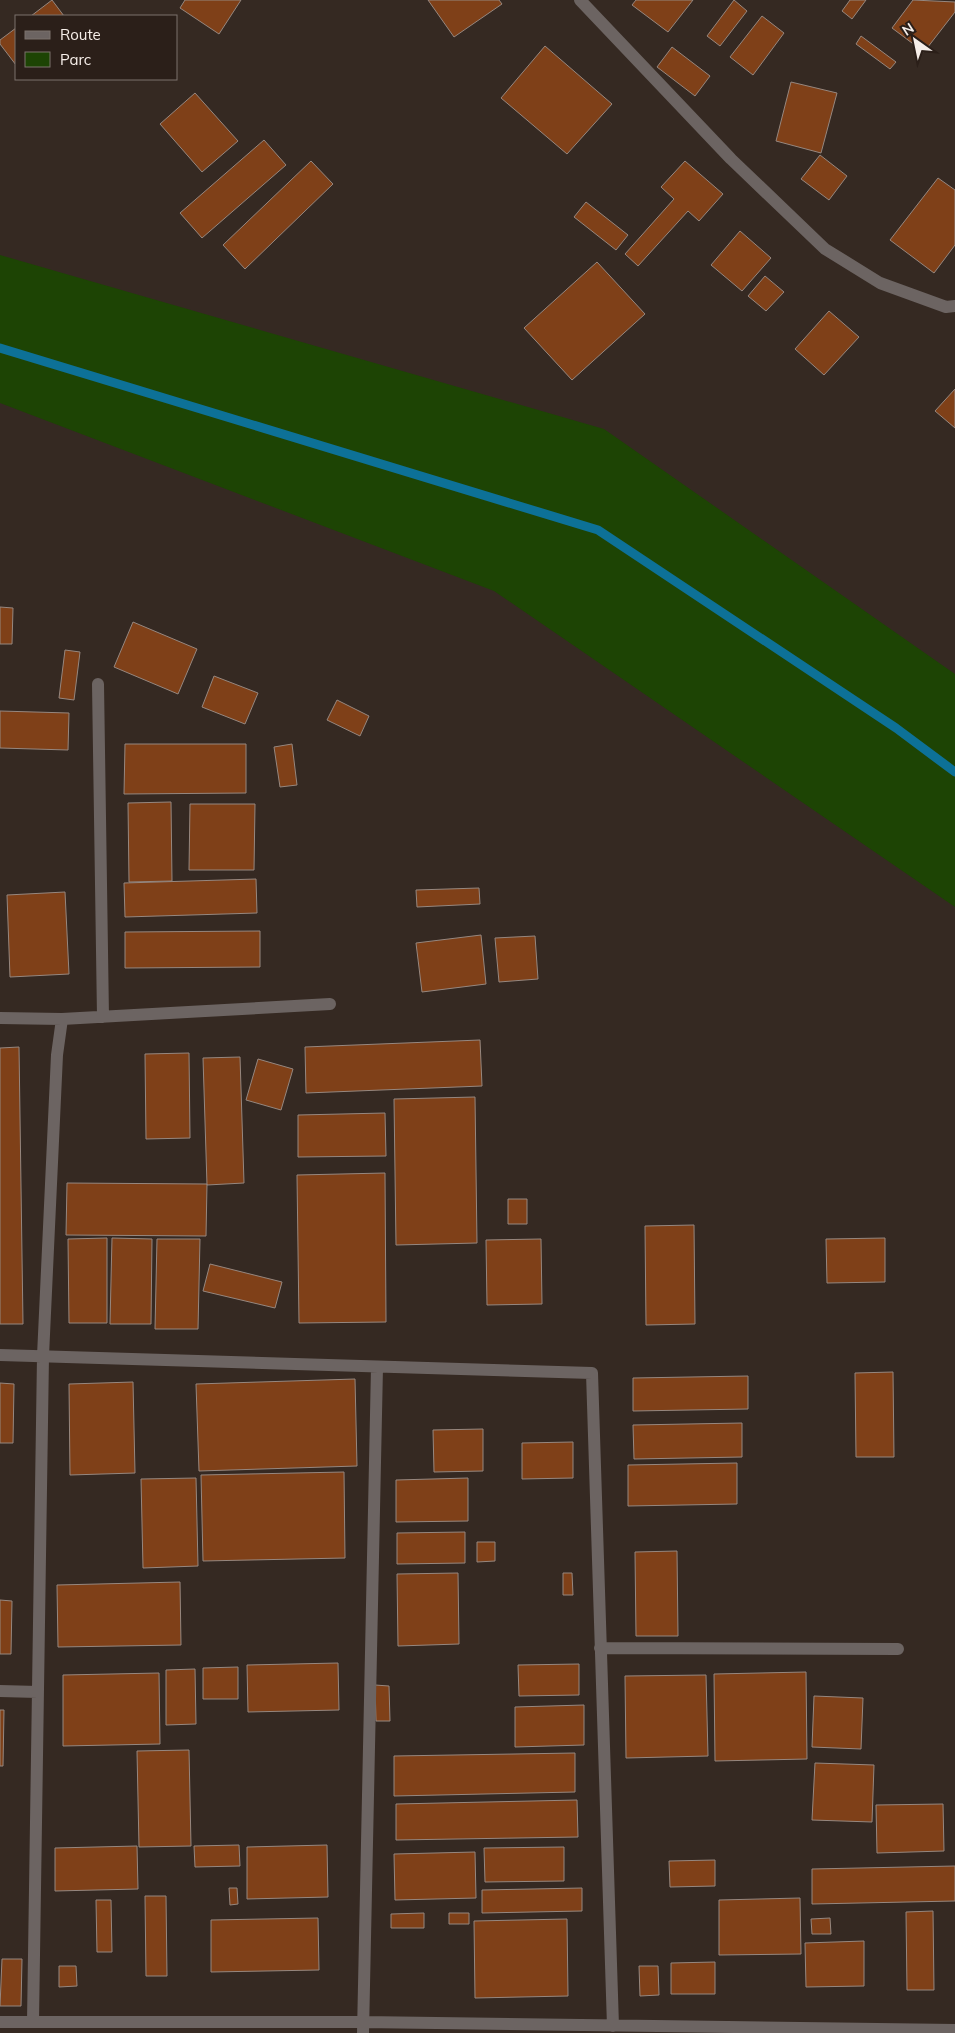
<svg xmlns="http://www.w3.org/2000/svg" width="955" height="2033" viewBox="0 0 955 2033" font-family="Mulish,sans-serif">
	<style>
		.green { fill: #1d4404 }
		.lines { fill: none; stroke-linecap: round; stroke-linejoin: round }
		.stream { stroke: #0d7197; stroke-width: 9 }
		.building { fill: #7f4018; stroke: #96877f }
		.minor { stroke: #6c6462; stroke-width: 12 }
	</style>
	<rect width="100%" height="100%" fill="#352922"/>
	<!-- green -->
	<path class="green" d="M0 255 604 429 955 674V907L494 591 0 403Z"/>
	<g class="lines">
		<!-- stream -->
		<path class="stream" d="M0 348 598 530 896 728 955 772"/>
	</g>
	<!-- building -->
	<path class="building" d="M52 0 64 16H31Z
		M185 0H241L219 34 180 8Z
		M428 0H499L502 4 454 37Z
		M636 0H693L668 32 632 5Z
		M734 0 747 11 720 46 707 36Z
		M850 0H866L852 19 842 11Z
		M913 0 955 2V12L924 52 892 28Z
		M762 16 784 33 753 75 730 57Z
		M16 28V65L0 44V40Z
		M861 36 896 62 890 69 856 44Z
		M545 46 612 104 567 154 501 98Z
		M672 47 710 76 695 96 657 67Z
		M791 82 837 93 821 153 776 141Z
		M195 93 238 141 202 172 160 124Z
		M264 140 286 165 202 238 180 213Z
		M820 155 847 176 829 200 801 179Z
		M311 161 333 184 245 269 223 245Z
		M685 161 723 194 699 221 688 211 638 266 625 254 674 199 661 187Z
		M938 178 955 190V245L934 273 890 240Z
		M586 202 628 235 616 250 574 217Z
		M740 231 771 258 742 291 711 265Z
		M597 262 645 314 572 380 524 328Z
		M765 276 784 292 766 311 748 296Z
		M829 311 859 337 824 375 795 349Z
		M955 389V428L935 411Z
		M0 607 13 608 12 644H0Z
		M133 622 197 649 178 694 114 667Z
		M65 650 80 652 74 700 59 698Z
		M214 676 258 693 245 724 202 707Z
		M337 700 369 716 360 736 327 720Z
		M0 711 69 713 68 750 0 748Z
		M125 744H246V793L124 794Z
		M292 744 297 785 280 787 274 747Z
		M171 802 172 881 129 882 128 803Z
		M190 804H255L254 870H189Z
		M256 879 257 913 125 917 124 883Z
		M479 888 480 904 417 907 416 890Z
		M65 892 69 974 10 977 7 895Z
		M260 931V967L125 968V932Z
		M481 935 486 984 422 992 416 943Z
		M535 936 538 979 499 982 495 938Z
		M480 1040 482 1086 306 1093 305 1047Z
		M19 1047 23 1324H0V1048Z
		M189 1053 190 1138 146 1139 145 1054Z
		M240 1057 244 1183 207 1185 203 1058Z
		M258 1059 293 1069 281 1110 246 1100Z
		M475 1097 477 1243 396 1245 394 1099Z
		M385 1113 386 1156 298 1157V1115Z
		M385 1173 386 1322 299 1323 297 1175Z
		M67 1183 207 1184 206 1236 66 1235Z
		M508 1199H527V1224H508Z
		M694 1225 695 1324 646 1325 645 1226Z
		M107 1238V1323H69L68 1239Z
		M112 1238 152 1239 151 1324H110Z
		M885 1238V1282L827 1283 826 1239Z
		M157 1239H200L198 1329H155Z
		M541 1239 542 1304 487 1305 486 1240Z
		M210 1264 282 1282 275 1308 203 1291Z
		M893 1372 894 1457H856L855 1373Z
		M748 1376V1409L633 1411V1378Z
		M355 1379 357 1466 199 1471 196 1384Z
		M133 1382 135 1473 70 1475 69 1384Z
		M0 1383 14 1384 13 1443H0Z
		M742 1423V1457L634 1459 633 1425Z
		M483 1429V1471L434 1472 433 1430Z
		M573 1442V1478L522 1479V1443Z
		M737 1463V1504L628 1506V1465Z
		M344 1472 345 1558 203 1561 201 1475Z
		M196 1478 198 1566 143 1568 141 1479Z
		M468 1478V1521L396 1522V1480Z
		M465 1532V1563L397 1564V1533Z
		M477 1542H495V1561L477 1562Z
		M677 1551 678 1636H636L635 1552Z
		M458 1573 459 1644 398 1646 397 1574Z
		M563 1573H572L573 1595H563Z
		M180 1582 181 1645 58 1647 57 1585Z
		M0 1600 12 1601 11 1654H0Z
		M338 1663 339 1710 248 1712 247 1665Z
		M579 1664V1695L519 1696 518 1665Z
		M238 1667V1699H203V1668Z
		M195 1669 196 1724 166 1725V1670Z
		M806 1672 807 1759 715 1761 714 1674Z
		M159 1673 160 1744 63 1746V1675Z
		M706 1675 708 1756 626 1758 625 1676Z
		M375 1685 389 1686 390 1721H376Z
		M814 1696 863 1698 861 1749 812 1747Z
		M584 1705V1745L515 1747V1707Z
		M0 1710H4L3 1766H0Z
		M189 1750 191 1846 139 1847 137 1751Z
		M575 1753V1792L394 1796V1756Z
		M815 1763 874 1765 872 1822 812 1820Z
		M577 1800 578 1837 396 1840V1804Z
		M943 1804 944 1851 877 1853 876 1805Z
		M239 1845 240 1866 195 1867 194 1846Z
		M327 1845 328 1897 247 1899V1847Z
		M137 1846 138 1889 55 1891V1848Z
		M564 1847V1881L485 1882 484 1848Z
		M475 1852 476 1898 395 1900 394 1854Z
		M715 1860V1886L670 1887 669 1861Z
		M955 1866V1901L812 1904V1869Z
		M229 1888H237L238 1904 230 1905Z
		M582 1888V1911L482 1913V1890Z
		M145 1896H166L167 1976H146Z
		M800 1898 801 1954 719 1955V1900Z
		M96 1900H111L112 1952H97Z
		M933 1911 934 1990H907L906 1912Z
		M424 1913V1928H391V1914Z
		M449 1913H469V1924H449Z
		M318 1918 319 1970 211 1972V1920Z
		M830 1918 831 1934H812L811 1919Z
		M567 1919 568 1996 475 1998 474 1921Z
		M864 1941V1986L806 1987 805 1943Z
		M2 1959H22L21 2006H0Z
		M715 1962V1994H671V1963Z
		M59 1966H76L77 1986 59 1987Z
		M639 1966H658L659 1995 640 1996Z"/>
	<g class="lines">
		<!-- minor -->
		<path class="minor" d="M580 0 731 159 825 249 880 283 946 307 955 306
			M98 684 103 1017
			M0 1018 62 1019 57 1055 43 1356 33 2022
			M62 1019 330 1004
			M0 1355 592 1373 613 2026
			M600 1648 898 1649
			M0 1691 38 1692
			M0 2022H363L955 2030
			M363 2033 377 1367"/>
	</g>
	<!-- legend -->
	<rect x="15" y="15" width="162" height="65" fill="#2b1f19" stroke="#7c726c"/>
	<rect x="25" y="31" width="25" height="8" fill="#6c6462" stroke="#7c726c"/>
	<text x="60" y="40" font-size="15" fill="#f6eee9">Route</text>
	<rect x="25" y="52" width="25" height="15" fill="#1d4404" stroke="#7c726c"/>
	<text x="60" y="65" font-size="15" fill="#f6eee9">Parc</text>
	<!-- north arrow -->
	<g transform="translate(915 40) rotate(327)" stroke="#2b1f19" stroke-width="4" paint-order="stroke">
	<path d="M0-4L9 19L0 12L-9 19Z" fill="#f6eee9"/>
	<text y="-8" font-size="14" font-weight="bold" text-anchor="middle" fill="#f6eee9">N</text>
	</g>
</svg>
